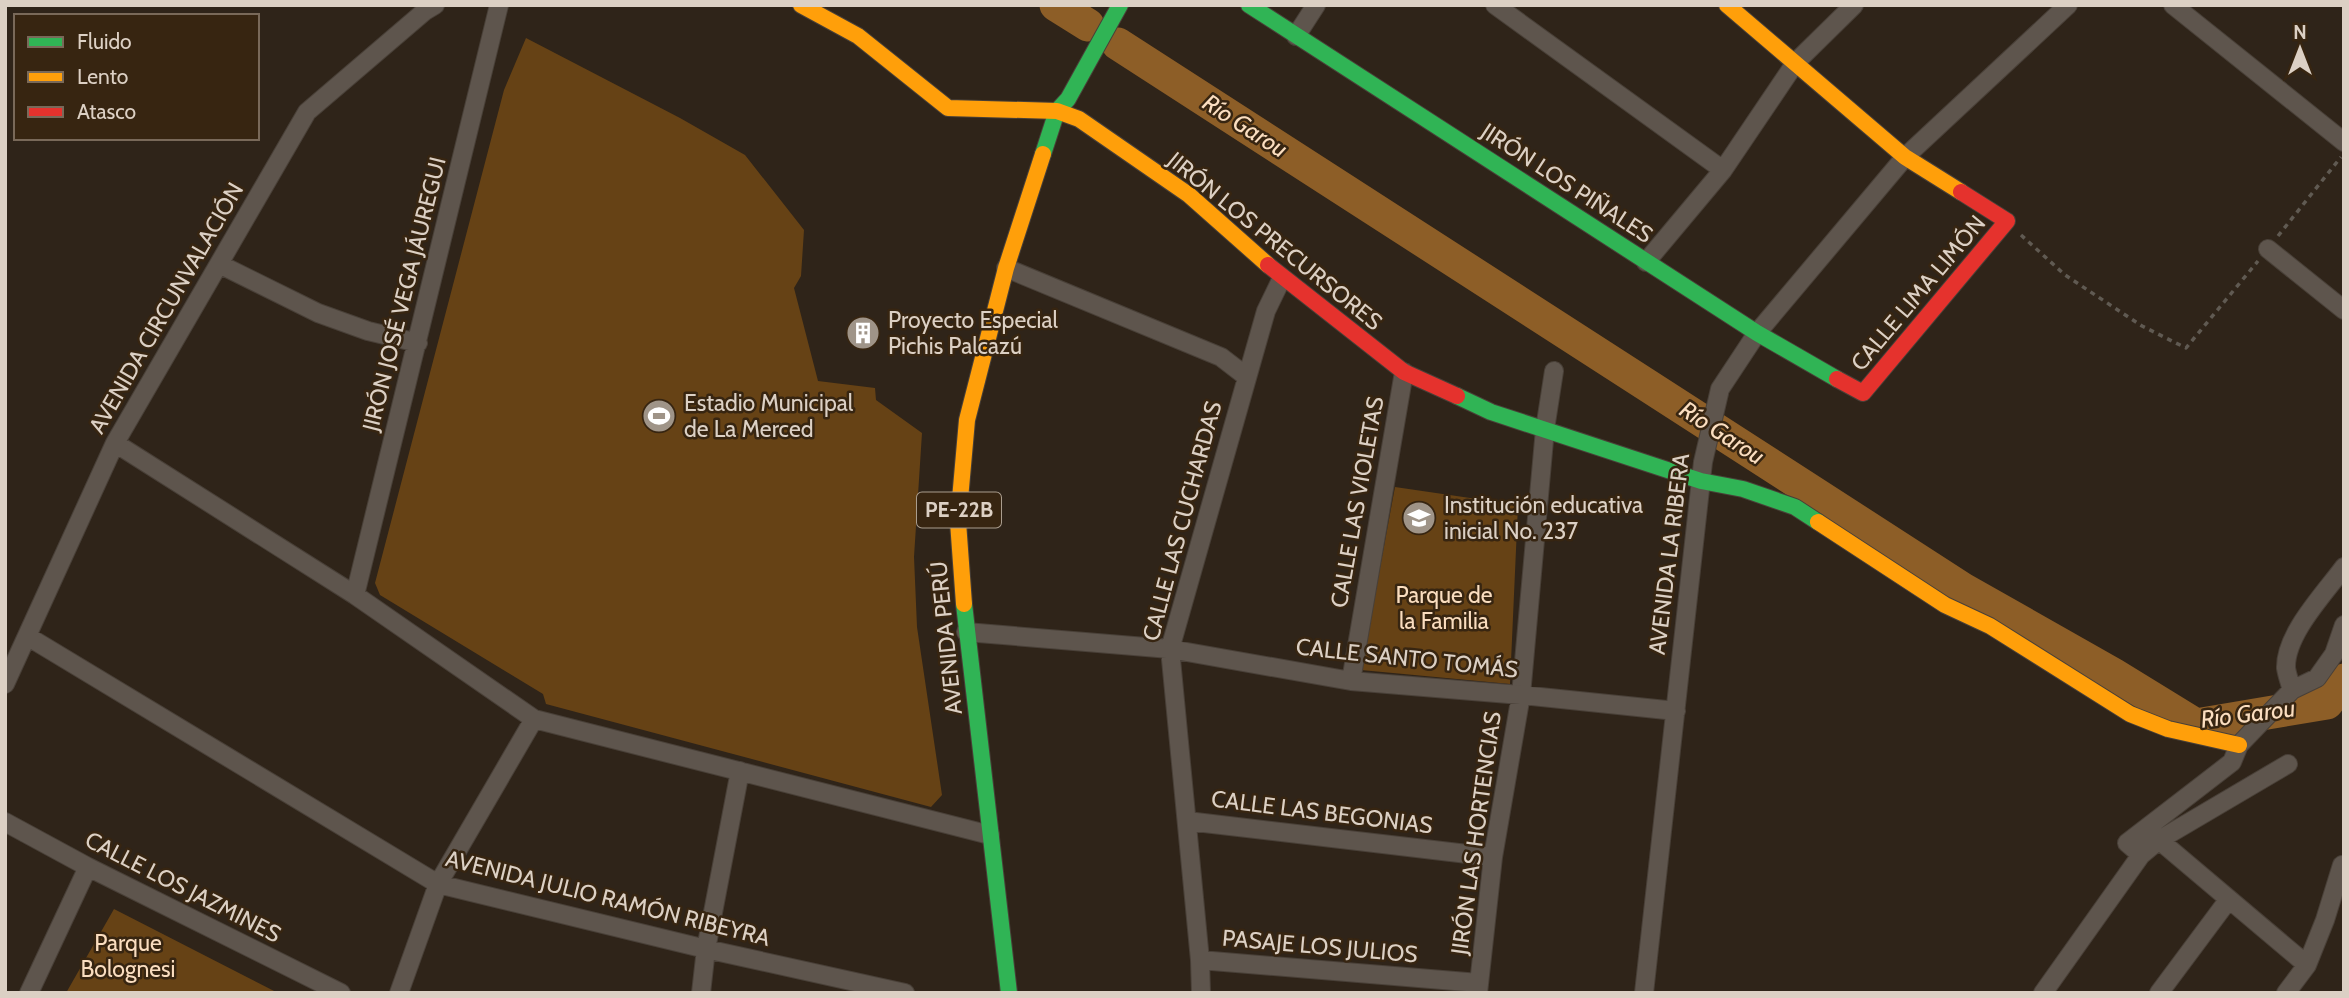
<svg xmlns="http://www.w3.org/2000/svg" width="2349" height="998" viewBox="0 0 2349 998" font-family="Cabin,sans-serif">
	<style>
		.green { fill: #664215 }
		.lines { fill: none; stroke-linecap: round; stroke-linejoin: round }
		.river { stroke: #8d5e27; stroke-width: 33 }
		.street-casing { stroke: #494038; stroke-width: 20 }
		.fast-casing { stroke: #494038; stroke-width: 18 }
		.slow-casing { stroke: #494038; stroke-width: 18 }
		.jam-casing { stroke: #494038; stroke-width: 18 }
		.path { stroke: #605a52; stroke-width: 3.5; stroke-dasharray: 5 5; stroke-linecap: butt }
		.street { stroke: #5e554d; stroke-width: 18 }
		.fast { stroke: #30b455; stroke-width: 16 }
		.slow { stroke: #ff9f0a; stroke-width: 16 }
		.jam { stroke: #e5322d; stroke-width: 16 }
		.labels { text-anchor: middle; stroke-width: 5; stroke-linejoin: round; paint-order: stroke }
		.shield { fill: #372511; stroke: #aa9d8e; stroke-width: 2 }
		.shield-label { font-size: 21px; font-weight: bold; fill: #dcd0c4 }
		.street-label { font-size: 23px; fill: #dcd0c4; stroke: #372511 }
		.poi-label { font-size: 23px; fill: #dcd0c4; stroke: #372511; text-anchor: start }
		.park-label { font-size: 23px; fill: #faddbf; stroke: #372511 }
		.water-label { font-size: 24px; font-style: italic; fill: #fbdec0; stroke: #372511 }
	</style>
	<rect width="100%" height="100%" fill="#2f2419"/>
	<!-- green -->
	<path class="green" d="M526 38 680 118 745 155 804 230 801 276 794 288 818 381 875 388 876 400 922 433 914 557 917 627 942 795 931 807 546 704 543 694 380 595 375 583 504 90Z
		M1395 487 1518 505 1510 684 1361 670Z
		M114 909 278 993H66Z"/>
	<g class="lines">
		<!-- river -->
		<path class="river" d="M1056 5 1088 25
			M1118 44 1963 589 2113 674 2196 725 2327 703 2344 680"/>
		<defs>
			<path id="street" d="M1495 5 1723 170
				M2173 5 2344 142
				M1296 36 1316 5
				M2268 249 2344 310
				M1646 262 1723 170 1796 62 1854 5
				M219 264 318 313 368 331 418 343
				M1006 268 1221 357 1247 377
				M115 443 355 595 534 719 990 835
				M355 595 499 5
				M966 632 1170 649 1351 681 1521 695 1676 711
				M27 636 438 884 706 949 905 993
				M1351 681 1404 372
				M5 684 115 443 307 112 425 11 435 5
				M2292 690C2290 683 2287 675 2286 668 2285 634 2325 593 2344 567
				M1187 821 1493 857
				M5 822 88 867 341 993
				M2159 840 2307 965
				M2141 855 2127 843 2232 762 2239 745 2292 690 2317 678 2334 654 2344 625
				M1200 960 1479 983
				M29 993 88 867
				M399 993 438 884 534 719
				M701 993 706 949 740 771
				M1201 993 1200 960 1170 649 1266 311 1282 278
				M1478 993 1493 857 1521 695 1545 429 1554 371
				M1644 993 1703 462 1720 389 1757 333 1905 157 2068 5
				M2043 993 2141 855 2159 840 2288 764
				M2159 993 2229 899
				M2286 993 2307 965 2325 920 2342 865"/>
			<path id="fast" d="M1249 5 1757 333 1837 379
				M1043 154 1057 111 1068 99 1120 5
				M1457 396 1491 412 1701 481 1743 489 1795 507 1818 522
				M964 604 1009 993"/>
			<path id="slow" d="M801 5 858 36 948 108 1057 111 1079 119 1189 195 1268 265
				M1727 5 1905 157 1961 192
				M1818 522 1945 605 1990 626 2130 714 2168 729 2239 745
				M964 604 958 522 967 420 1006 268 1043 154"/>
			<path id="jam" d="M1268 265 1404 372 1457 396
				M1837 379 1863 393 2007 221 1961 192"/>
		</defs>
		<!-- street casing -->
		<use href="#street" class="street-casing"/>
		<!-- fast casing -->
		<use href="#fast" class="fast-casing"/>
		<!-- slow casing -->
		<use href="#slow" class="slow-casing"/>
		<!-- jam casing -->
		<use href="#jam" class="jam-casing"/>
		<!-- path -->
		<path class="path" d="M2021 235 2065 275 2142 326 2186 348 2258 261
			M2278 236 2341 157"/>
		<!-- street -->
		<use href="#street" class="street"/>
		<!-- fast -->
		<use href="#fast" class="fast"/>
		<!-- slow -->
		<use href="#slow" class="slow"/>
		<!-- jam -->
		<use href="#jam" class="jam"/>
	</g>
	<!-- icons -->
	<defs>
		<symbol id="building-disc" viewBox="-11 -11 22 22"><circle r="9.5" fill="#9f9488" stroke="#372511"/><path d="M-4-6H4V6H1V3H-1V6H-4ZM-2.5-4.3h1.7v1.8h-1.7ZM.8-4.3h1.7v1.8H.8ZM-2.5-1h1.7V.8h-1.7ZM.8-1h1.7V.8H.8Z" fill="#fff"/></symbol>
		<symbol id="stadium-disc" viewBox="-11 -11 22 22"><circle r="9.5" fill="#9f9488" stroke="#372511"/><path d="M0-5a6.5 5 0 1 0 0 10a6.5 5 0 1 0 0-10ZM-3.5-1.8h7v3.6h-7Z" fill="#fff"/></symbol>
		<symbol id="school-disc" viewBox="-11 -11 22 22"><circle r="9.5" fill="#9f9488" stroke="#372511"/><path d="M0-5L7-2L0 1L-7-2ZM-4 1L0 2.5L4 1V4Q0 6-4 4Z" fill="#fff"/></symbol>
	</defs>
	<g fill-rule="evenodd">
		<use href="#building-disc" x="844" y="314" width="38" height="38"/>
		<use href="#stadium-disc" x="640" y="397" width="38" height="38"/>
		<use href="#school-disc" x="1400" y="499" width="38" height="38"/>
	</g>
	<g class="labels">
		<!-- shield labels -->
		<rect class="shield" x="917" y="492.5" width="84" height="35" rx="5"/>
		<g class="shield-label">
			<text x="959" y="517">PE-22B</text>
		</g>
		<!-- street labels -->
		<g class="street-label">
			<text transform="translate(1567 183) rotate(33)" y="8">JIRÓN LOS PIÑALES</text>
			<text transform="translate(1275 241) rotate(39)" y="8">JIRÓN LOS PRECURSORES</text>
			<text transform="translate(1918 293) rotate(-50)" y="8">CALLE LIMA LIMÓN</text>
			<text transform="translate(404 294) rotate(-76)" y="8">JIRÓN JOSÉ VEGA JÁUREGUI</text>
			<text transform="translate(166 308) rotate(-60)" y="8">AVENIDA CIRCUNVALACIÓN</text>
			<text transform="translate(1357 502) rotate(-80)" y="8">CALLE LAS VIOLETAS</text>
			<text transform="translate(1182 521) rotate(-75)" y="8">CALLE LAS CUCHARDAS</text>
			<text transform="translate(1669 554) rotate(-83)" y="8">AVENIDA LA RIBERA</text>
			<text transform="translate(946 638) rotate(-96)" y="8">AVENIDA PERÚ</text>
			<text transform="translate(1407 658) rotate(6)" y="8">CALLE SANTO TOMÁS</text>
			<text transform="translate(1322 812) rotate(7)" y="8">CALLE LAS BEGONIAS</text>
			<text transform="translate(1476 833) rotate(-82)" y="8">JIRÓN LAS HORTENCIAS</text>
			<text transform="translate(183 887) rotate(27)" y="8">CALLE LOS JAZMINES</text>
			<text transform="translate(608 898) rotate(14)" y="8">AVENIDA JULIO RAMÓN RIBEYRA</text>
			<text transform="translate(1320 946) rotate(5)" y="8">PASAJE LOS JULIOS</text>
		</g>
		<!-- poi labels -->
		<g class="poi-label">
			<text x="888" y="328">Proyecto Especial<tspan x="888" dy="26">Pichis Palcazú</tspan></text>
			<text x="684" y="411">Estadio Municipal<tspan x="684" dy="26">de La Merced</tspan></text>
			<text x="1444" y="513">Institución educativa<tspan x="1444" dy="26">inicial No. 237</tspan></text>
		</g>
		<!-- park labels -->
		<g class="park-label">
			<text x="1444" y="603">Parque de<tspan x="1444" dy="26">la Familia</tspan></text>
			<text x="128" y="951">Parque<tspan x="128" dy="26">Bolognesi</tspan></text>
		</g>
		<!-- water labels -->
		<g class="water-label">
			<text transform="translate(1245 126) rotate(33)" y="8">Río Garou</text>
			<text transform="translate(1722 433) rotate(33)" y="8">Río Garou</text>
			<text transform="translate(2248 714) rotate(-7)" y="8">Río Garou</text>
		</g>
	</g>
	<!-- border -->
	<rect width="2349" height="998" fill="none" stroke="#dcd0c4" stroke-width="14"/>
	<!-- legend -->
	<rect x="14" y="14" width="245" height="126" fill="#372511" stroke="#796959" stroke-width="2"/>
	<rect x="28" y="37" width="35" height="10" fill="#30b455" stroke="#796959" stroke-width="2"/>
	<text x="77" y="49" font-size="21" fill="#dcd0c4">Fluido</text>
	<rect x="28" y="72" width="35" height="10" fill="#ff9f0a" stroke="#796959" stroke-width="2"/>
	<text x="77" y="84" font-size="21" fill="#dcd0c4">Lento</text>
	<rect x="28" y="107" width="35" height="10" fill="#e5322d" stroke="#796959" stroke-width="2"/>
	<text x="77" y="119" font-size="21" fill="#dcd0c4">Atasco</text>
	<!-- north arrow -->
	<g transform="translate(2300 49)" stroke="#372511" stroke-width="5" paint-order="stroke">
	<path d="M0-5L12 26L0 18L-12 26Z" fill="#dcd0c4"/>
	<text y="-10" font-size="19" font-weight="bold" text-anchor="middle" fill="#dcd0c4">N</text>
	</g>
</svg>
